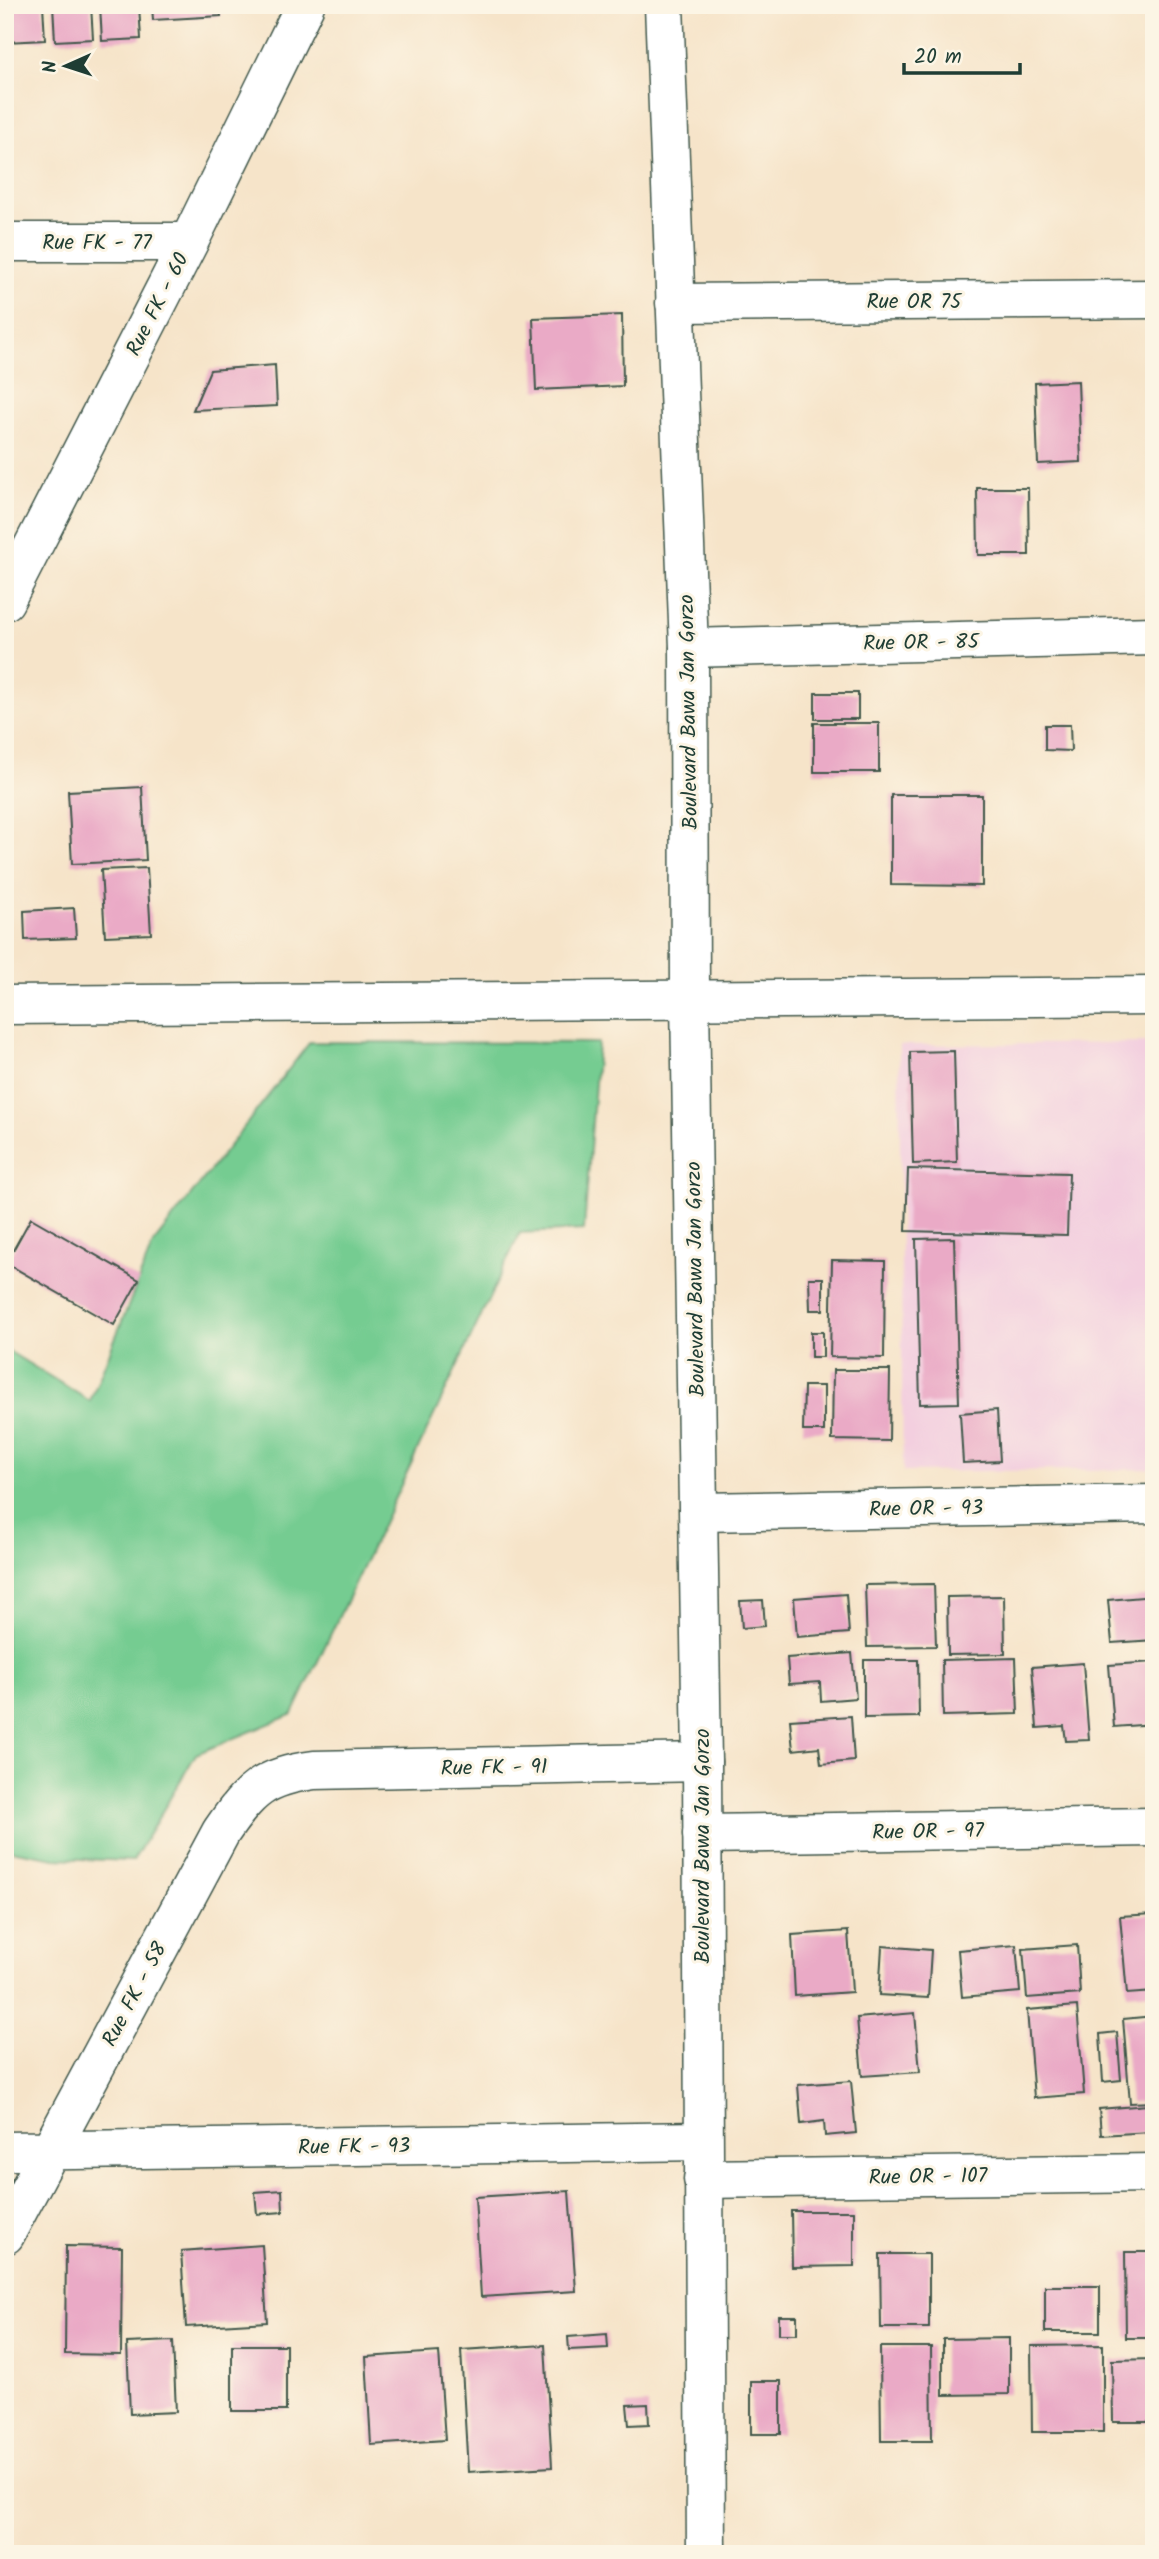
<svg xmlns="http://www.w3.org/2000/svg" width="1159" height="2559" viewBox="0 0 1159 2559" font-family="Kalam,sans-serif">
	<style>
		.built { fill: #f3cfdf }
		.green { fill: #75cc91; stroke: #4a8462; stroke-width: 2 }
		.building { fill: #eaaac6 }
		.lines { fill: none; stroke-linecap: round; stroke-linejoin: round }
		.minor-casing { stroke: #3f564a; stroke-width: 41 }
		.major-casing { stroke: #3f564a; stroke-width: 41 }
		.minor { stroke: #fff; stroke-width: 38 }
		.major { stroke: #fff; stroke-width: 38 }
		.labels { text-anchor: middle; stroke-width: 6; stroke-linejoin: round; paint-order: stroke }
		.street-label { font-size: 21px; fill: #1f3d34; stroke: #fcf5e5 }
	</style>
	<rect width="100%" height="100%" fill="#fcf5e5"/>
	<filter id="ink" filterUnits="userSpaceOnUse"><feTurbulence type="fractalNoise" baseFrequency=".0143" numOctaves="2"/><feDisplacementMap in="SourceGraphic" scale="14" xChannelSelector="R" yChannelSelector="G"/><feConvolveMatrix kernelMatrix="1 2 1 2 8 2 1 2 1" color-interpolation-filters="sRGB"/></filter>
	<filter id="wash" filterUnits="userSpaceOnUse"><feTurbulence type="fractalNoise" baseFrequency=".00686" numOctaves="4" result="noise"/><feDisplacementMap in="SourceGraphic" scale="28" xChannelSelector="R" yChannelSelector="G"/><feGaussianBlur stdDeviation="1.57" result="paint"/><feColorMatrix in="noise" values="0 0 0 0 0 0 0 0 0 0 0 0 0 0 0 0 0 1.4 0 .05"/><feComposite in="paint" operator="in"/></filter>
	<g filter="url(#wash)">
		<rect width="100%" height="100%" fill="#f6e4c9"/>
		<!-- built -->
		<path class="built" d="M1154 1043V1469L903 1472 899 1045Z"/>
		<!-- green -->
		<path class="green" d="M310 1042 598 1043 584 1230 520 1233 293 1714 196 1754 133 1861 55 1858 5 1849V1349L90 1401 153 1244Z"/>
		<g id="blocks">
			<!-- building -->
			<path class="building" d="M5 5H43L45 40 6 42Z
				M53 5H91L93 39 55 41Z
				M100 5H139L141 39 102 41Z
				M152 5H220L221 16 153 20Z
				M622 315 623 386 536 390 533 318Z
				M275 365 277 406 193 410 210 370Z
				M1078 381 1081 462 1038 464 1035 383Z
				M977 488H1028L1029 555H978Z
				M815 693H858V719H815Z
				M814 723H879V772H814Z
				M1045 725H1070L1071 751 1045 750Z
				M142 787 146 860 72 864 68 791Z
				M891 795H982V886L891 885Z
				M147 868 151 934 105 936 101 870Z
				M74 908 76 938 25 940 24 911Z
				M954 1051 957 1162 913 1164 910 1052Z
				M908 1169 1069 1173 1067 1235 906 1231Z
				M31 1218 139 1280 114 1325 6 1263Z
				M954 1238 959 1403 920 1404 916 1239Z
				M832 1260 885 1261 884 1358 830 1357Z
				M809 1278H823V1310H810Z
				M811 1332H823V1357H811Z
				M833 1370H890L889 1441 832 1440Z
				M804 1386H824V1431H803Z
				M997 1410 1000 1461 963 1463 960 1413Z
				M934 1584 936 1646 867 1647 865 1585Z
				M846 1594 849 1633 797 1637 794 1598Z
				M1004 1596 1005 1654 948 1655 947 1597Z
				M1154 1596V1640L1112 1643 1108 1600Z
				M763 1600 765 1626 742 1628 740 1601Z
				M852 1653 856 1698 821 1701 820 1682 789 1684 787 1658Z
				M1016 1658 1018 1714 943 1716 942 1660Z
				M864 1660H918L919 1717 864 1718Z
				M1154 1662V1724L1114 1727 1109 1665Z
				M1083 1663 1089 1740 1066 1741 1064 1726 1037 1728 1032 1667Z
				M851 1716 854 1761 821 1764 819 1747 793 1750 790 1720Z
				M1154 1914V1992L1127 1994 1120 1916Z
				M848 1931 852 1992 795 1996 792 1935Z
				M1016 1945 1020 1992 962 1997 958 1950Z
				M1077 1945 1080 1994 1027 1998 1023 1949Z
				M882 1946 931 1950 928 1998 879 1995Z
				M1077 2006 1084 2094 1034 2098 1027 2010Z
				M915 2013 920 2072 862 2076 857 2018Z
				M1154 2016V2102L1130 2103 1123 2019Z
				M1117 2032 1121 2080 1103 2082 1100 2034Z
				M851 2081 856 2133 825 2136 824 2121 801 2124 798 2085Z
				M1148 2105 1150 2132 1101 2135 1099 2109Z
				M282 2190 283 2212 257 2214 255 2192Z
				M569 2191 576 2291 481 2297 475 2197Z
				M791 2211H854V2266L792 2267Z
				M262 2245 267 2322 186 2327 181 2251Z
				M66 2246 122 2247 121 2355 65 2354Z
				M1125 2252H1154V2338H1126Z
				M880 2254H929V2328H881Z
				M1045 2286H1100V2332H1045Z
				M779 2316H797V2334H779Z
				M607 2334 608 2348 569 2350 568 2337Z
				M1009 2338V2394L943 2395V2339Z
				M173 2341 176 2412 130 2414 127 2343Z
				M232 2345H286V2411H232Z
				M545 2345 552 2467 468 2472 461 2350Z
				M1103 2345V2432H1032L1031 2346Z
				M880 2347H931L932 2441H881Z
				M439 2352 445 2440 371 2445 366 2357Z
				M1154 2359V2422H1113L1112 2360Z
				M751 2381H781V2434H751Z
				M648 2404 649 2424 629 2425 627 2405Z"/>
		</g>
	</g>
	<g filter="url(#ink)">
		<use href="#blocks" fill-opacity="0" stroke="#3f564a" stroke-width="2"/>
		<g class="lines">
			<defs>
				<path id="minor" d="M5 242H189
					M675 303 1154 299
					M5 601 189 242 305 5
					M689 648 1154 636
					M5 1005 1154 996
					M699 1512 1154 1504
					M702 1834 1154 1827
					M5 2151 703 2141
					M703 2179 1154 2173
					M5 2235 221 1832C250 1790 263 1777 314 1770L702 1762"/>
				<path id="major" d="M664 5 689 648 690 999 702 1762 706 2554"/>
			</defs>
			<!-- minor casing -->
			<use href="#minor" class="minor-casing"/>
			<!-- major casing -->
			<use href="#major" class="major-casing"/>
			<!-- minor -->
			<use href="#minor" class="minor"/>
			<!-- major -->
			<use href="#major" class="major"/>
		</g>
	</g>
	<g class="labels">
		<!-- street labels -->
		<g class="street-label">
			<text x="97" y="249">Rue FK - 77</text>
			<text x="914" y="308">Rue OR 75</text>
			<text transform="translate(157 304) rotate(-63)" y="7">Rue FK - 60</text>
			<text transform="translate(921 642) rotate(-1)" y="7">Rue OR - 85</text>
			<text transform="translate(688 712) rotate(-91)" y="7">Boulevard Bawa Jan Gorzo</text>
			<text transform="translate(695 1279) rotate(-91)" y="7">Boulevard Bawa Jan Gorzo</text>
			<text transform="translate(926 1508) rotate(-1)" y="7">Rue OR - 93</text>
			<text transform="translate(494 1767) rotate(-1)" y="7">Rue FK - 91</text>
			<text transform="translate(928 1831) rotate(-1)" y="7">Rue OR - 97</text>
			<text transform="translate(702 1846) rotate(-90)" y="7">Boulevard Bawa Jan Gorzo</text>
			<text transform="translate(134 1994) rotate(-62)" y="7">Rue FK - 58</text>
			<text transform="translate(354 2146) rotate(-1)" y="7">Rue FK - 93</text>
			<text transform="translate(928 2176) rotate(-1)" y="7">Rue OR - 107</text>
		</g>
	</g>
	<!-- margin -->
	<rect width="1159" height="2559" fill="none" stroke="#fcf5e5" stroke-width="28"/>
	<!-- north arrow -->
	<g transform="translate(66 66) rotate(267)" stroke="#fcf5e5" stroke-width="5" paint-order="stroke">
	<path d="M0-5L12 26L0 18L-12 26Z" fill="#1f3d34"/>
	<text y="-10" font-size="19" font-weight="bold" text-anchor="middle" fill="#1f3d34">N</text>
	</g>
	<!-- scale -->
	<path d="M904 63v10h116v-10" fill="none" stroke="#1f3d34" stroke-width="3.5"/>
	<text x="914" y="63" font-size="21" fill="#1f3d34" stroke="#fcf5e5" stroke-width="5" paint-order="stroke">20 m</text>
</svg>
